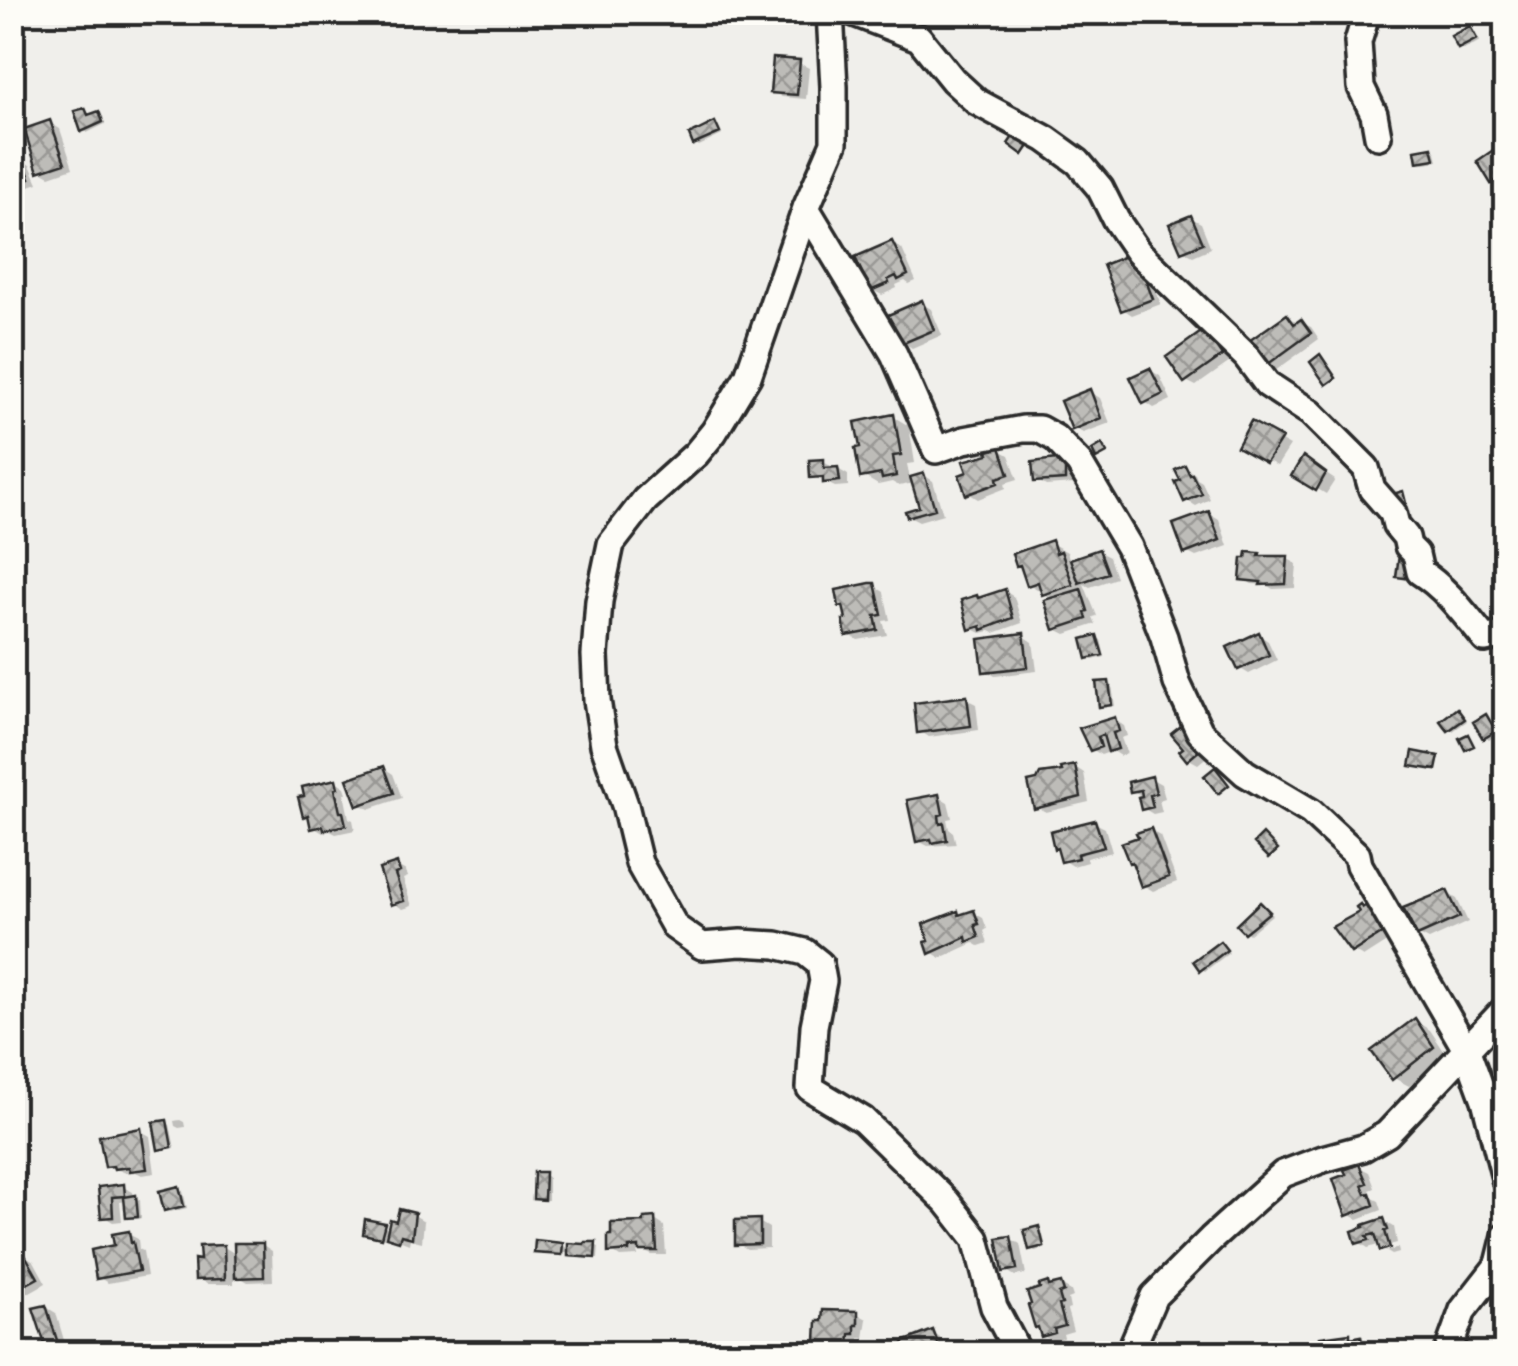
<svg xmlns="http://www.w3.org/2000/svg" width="1518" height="1366" viewBox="0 0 1518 1366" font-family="'Balsamiq Sans',sans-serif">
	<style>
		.shadow { fill: #0003 }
		.building { fill: url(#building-cross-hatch); stroke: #2b2b2b; stroke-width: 2.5 }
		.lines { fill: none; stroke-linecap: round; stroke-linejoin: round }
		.minor-casing { stroke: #2b2b2b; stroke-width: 32 }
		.minor { stroke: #fdfcf7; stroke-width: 25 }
	</style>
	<defs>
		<pattern id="building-cross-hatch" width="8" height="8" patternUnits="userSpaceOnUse" patternTransform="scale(2.5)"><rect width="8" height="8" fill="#bdbcb8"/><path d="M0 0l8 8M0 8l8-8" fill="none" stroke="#9a9996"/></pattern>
	</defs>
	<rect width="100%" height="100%" fill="#f0efeb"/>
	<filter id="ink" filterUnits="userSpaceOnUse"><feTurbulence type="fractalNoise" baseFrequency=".01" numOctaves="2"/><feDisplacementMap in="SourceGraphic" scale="20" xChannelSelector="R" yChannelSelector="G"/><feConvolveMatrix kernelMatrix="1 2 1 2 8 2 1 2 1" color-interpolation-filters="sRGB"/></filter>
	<g filter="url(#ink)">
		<!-- shadow -->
		<path class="shadow" d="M1470 29 1474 31 1480 41 1464 50 1460 48Z
			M799 63 809 68 806 99 782 97 773 92Z
			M85 110 90 117 99 114 103 116 105 124 87 133 83 130Z
			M50 123 60 129 73 168 50 176 41 171Z
			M715 125 719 128 722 135 699 146 695 143Z
			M1505 145 1506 185 1502 188 1493 182Z
			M1432 149 1436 152 1438 161 1424 163 1420 161Z
			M20 159 30 165 38 183 12 192V165Z
			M1191 218 1201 223 1211 248 1193 256 1183 251Z
			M892 244 902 249 916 281 909 284 905 281 896 285 897 288 882 295 872 290Z
			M1144 261 1161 304 1132 315 1123 309Z
			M921 303 931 309 942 335 912 348 903 342Z
			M1287 317 1311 327 1319 339 1275 371 1265 365Z
			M1204 333 1214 338 1230 362 1196 386 1186 381Z
			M1150 370 1160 376 1171 400 1154 408 1145 402Z
			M1090 392 1100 398 1110 423 1083 433 1074 428Z
			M894 417 909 426 915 463 907 464 910 479 924 475 933 481 943 514 919 521 909 516 922 509 914 483 899 486 892 482 878 485 863 476Z
			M1252 425 1290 446 1277 466 1241 446Z
			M1000 450 1009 455 1018 479 1005 483 1006 488 978 499 968 493 992 456Z
			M823 462 833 467V470L838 469 848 475V486L835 487 812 476Z
			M1035 464 1074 466V484L1046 486 1037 480Z
			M1313 465 1335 480 1326 494 1294 475Z
			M1185 468 1195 474 1197 479 1202 482 1210 499 1196 506 1186 500 1183 481Z
			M1209 513 1219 519 1228 546 1196 557 1186 552Z
			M1051 543 1067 552 1069 558 1073 561 1099 552 1109 557 1116 578 1090 587 1084 584 1097 616 1093 617 1096 624 1066 634 1056 629 1055 600 1029 584 1023 567 1018 565Z
			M1259 555 1265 559H1288L1297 564 1295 588 1273 589 1266 585 1252 584 1243 579Z
			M874 586 884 592 890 620 883 621 887 635 858 640 848 634 849 621 846 608 842 605Z
			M1005 591 1014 597 1022 623 994 633 990 631 981 633 971 628Z
			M1259 635 1268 641 1277 660 1249 674 1239 668Z
			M1024 636 1033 642 1037 671 995 676 985 670Z
			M1097 638 1101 640 1105 657 1093 660 1089 658Z
			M1108 683 1112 685 1115 706 1106 707 1102 705Z
			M966 699 976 704 979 730 929 737 920 731Z
			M1458 711 1467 721 1453 731 1449 729Z
			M1486 717 1490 719 1498 734 1489 740 1485 737Z
			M1115 720 1124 726 1127 736 1121 738 1127 754 1120 756 1112 751 1101 755 1092 749 1089 739Z
			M1181 729 1191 734 1209 755 1198 764 1189 759Z
			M1075 767 1084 773 1089 802 1046 812 1036 807Z
			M384 768 393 774 402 798 369 809 359 804Z
			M1152 779 1161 784 1165 798 1159 800 1162 812 1153 814 1143 808 1146 798 1133 791Z
			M336 781 345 787 347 793H344L349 818 353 820 355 830 336 834 330 831 323 833 313 827 311 819 305 815 307 798Z
			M939 797 948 802 952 818 947 819 949 829 953 832 956 844 928 846 918 841Z
			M1095 823 1105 828 1112 852 1086 858 1087 862 1073 866 1063 860Z
			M1151 831 1160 836 1177 882 1153 891 1143 885 1136 864 1131 862 1142 839Z
			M397 866 406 871 408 877 403 879 412 906 403 909 393 903 383 870Z
			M1447 893 1457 899 1468 922 1429 940 1419 935Z
			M1264 907 1272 915 1249 934 1245 931Z
			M1384 909 1399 934 1363 957 1353 951Z
			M974 913 983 918 987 929 984 931 988 943 979 946 974 943 941 958 931 952 958 914 962 917Z
			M1221 944 1229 953 1205 971 1202 969Z
			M1415 1021 1430 1030 1448 1057 1409 1086 1394 1078Z
			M180 1120 184 1122 185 1127 179 1128 175 1126 174 1121Z
			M166 1122 170 1125 175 1148 164 1150 160 1148Z
			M141 1131 150 1136 155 1173 142 1175 136 1172 126 1173 107 1165Z
			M1359 1167 1369 1172 1375 1188 1370 1190 1373 1198 1379 1201 1382 1210 1358 1219 1348 1214Z
			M544 1175 548 1177V1200H540L536 1198Z
			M123 1187 133 1192 134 1198 140 1200 141 1218 133 1219 129 1217 127 1201 120 1202 122 1221 113 1222 103 1216 101 1189Z
			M179 1189 183 1191 187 1208 170 1212 166 1210Z
			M414 1215 424 1221 422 1242 410 1239 409 1244 386 1235 385 1238 370 1235 384 1226 390 1229Z
			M655 1220 664 1226 666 1255H652L645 1252H637L638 1256 620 1257 611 1251Z
			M1384 1221 1394 1227 1397 1243 1386 1246V1252L1398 1248 1399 1253 1392 1255 1382 1249 1381 1244 1368 1248 1359 1242Z
			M759 1222 769 1228V1248L747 1249 737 1243Z
			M1038 1228 1042 1231 1046 1248 1035 1251 1031 1248Z
			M128 1234 138 1239 139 1249 143 1251 147 1276 108 1283 98 1277Z
			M1010 1238 1020 1244 1026 1274 1015 1276 1005 1270Z
			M263 1245 272 1251 273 1281 248 1282 234 1274V1284H207L198 1279 224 1247 237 1255Z
			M562 1245 571 1250 595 1245 599 1247 598 1259 574 1257 565 1252V1255L537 1251Z
			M24 1255 34 1261 46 1283 14 1301 12 1262Z
			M1048 1285 1052 1288 1061 1285 1071 1291 1073 1297 1068 1299 1070 1309 1067 1310 1073 1331 1063 1334 1064 1338 1053 1341 1043 1336Z
			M46 1307 56 1313 68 1354 49 1352Z
			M858 1314 867 1319 864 1338H859L858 1349 841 1348V1352L832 1351 823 1346Z
			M932 1333 942 1339 948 1354H911Z
			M1349 1336 1370 1344 1371 1354H1325Z"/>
		<!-- building -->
		<path class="building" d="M1247 12H1270L1271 14 1248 19Z
			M1470 26 1477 39 1458 49 1451 36Z
			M773 58 800 60 797 95 770 93Z
			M85 108 88 115 99 111 103 122 81 132 74 111Z
			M50 120 65 163 38 172 24 129Z
			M715 122 720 133 693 145 689 135Z
			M1016 132 1031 143 1023 155 1008 144Z
			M1505 142 1506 173 1491 184 1477 161Z
			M1432 147 1435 159 1417 162 1415 150Z
			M21 157 30 178 12 184V159Z
			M1191 215 1203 243 1181 252 1169 224Z
			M892 241 908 275 898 280 896 276 888 280 889 283 870 291 855 257Z
			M1135 252 1153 299 1121 311 1103 265Z
			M922 300 934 330 901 344 888 315Z
			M1287 314 1294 324 1301 319 1311 333 1264 367 1246 343Z
			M1204 330 1222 356 1184 383 1166 357Z
			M1320 354 1336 378 1326 385 1310 362Z
			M1150 368 1163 394 1143 404 1130 377Z
			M1090 389 1101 418 1072 430 1060 401Z
			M894 414 901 455 893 456 896 476 882 479 881 474 860 478 855 448 860 447 855 422Z
			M1251 421 1282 438 1266 463 1237 447Z
			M1102 444 1107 453 1096 459 1092 450Z
			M1000 447 1009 474 997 478 998 483 966 495 959 475 967 472 963 461 989 454 988 451Z
			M1303 456 1326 473 1316 491 1291 476Z
			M1065 458V480L1034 482 1032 462Z
			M824 459V468L838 467 840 481 823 483V477L810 478 809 460Z
			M1185 465 1190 475 1192 474 1202 494 1184 502 1175 482 1180 480 1175 470Z
			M924 473 935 509 907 517 905 511 919 507 910 477Z
			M1403 491 1406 503 1392 507 1389 495Z
			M1209 511 1220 540 1184 554 1173 524Z
			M1052 540 1056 553 1061 551 1073 585 1042 595 1038 582 1027 586 1020 565 1016 566 1012 554Z
			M1099 549 1108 573 1079 583 1070 559Z
			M1247 552 1260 553 1259 556H1288L1286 584 1260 585 1261 582 1240 580 1242 558H1246Z
			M1399 555 1414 557 1412 579 1396 577Z
			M870 583H875L882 615 875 616 878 630 846 636 843 620 846 619 843 606 839 607 836 590Z
			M1005 589 1013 618 982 630 981 626 969 630 961 600 977 595 978 598Z
			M1081 589 1088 611 1085 612 1087 619 1054 630 1044 600Z
			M1259 632 1269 655 1238 670 1227 647Z
			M1024 633 1028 667 983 672 979 639Z
			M1097 635 1103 655 1087 659 1082 639Z
			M1109 681 1112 705 1099 707 1096 682Z
			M967 696 971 726 917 733 914 703Z
			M1457 708 1465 719 1448 731 1440 721Z
			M1486 714 1496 731 1483 739 1473 722Z
			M1115 717 1119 731 1113 733 1118 749 1108 752 1103 735 1098 737 1101 747 1090 751 1079 728Z
			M1181 726 1201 749 1187 761 1179 751 1183 748 1171 734Z
			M1468 734 1474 746 1465 750 1459 738Z
			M1413 751 1439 756 1436 770 1410 766Z
			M1075 765 1081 797 1034 809 1028 782 1037 780 1040 774 1062 771 1061 768Z
			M384 766 394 793 357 806 347 779Z
			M1215 767 1229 785 1218 794 1204 776Z
			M1152 776 1156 793 1150 795 1153 807 1141 810 1138 797 1142 796 1141 790 1130 792 1128 782Z
			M336 779 338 788 335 789 340 812H343L346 825 324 830 323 826 311 829 308 815 303 817 298 797 304 796 302 787Z
			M939 794 943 814 939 815 940 824 944 823 947 840 932 843 931 839 916 842 907 800Z
			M1095 820 1104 847 1077 854 1078 858 1061 862 1057 848 1054 849 1050 831Z
			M1151 828 1169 877 1141 887 1132 862 1129 863 1121 843 1138 837 1136 833Z
			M1263 834 1278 850 1269 858 1254 843Z
			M397 863 400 872 395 874 404 901 391 905 379 869Z
			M1447 890 1460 917 1417 936 1403 908Z
			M1374 900 1391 928 1351 953 1332 927 1359 912 1356 907 1360 904 1362 908Z
			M1260 902 1270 912 1244 933 1236 925Z
			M974 910 979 924 975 925 979 937 967 942 966 937 929 954 925 942 929 941 923 924 958 911 959 915Z
			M1220 941 1227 950 1200 971 1193 961Z
			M1415 1018 1434 1047 1392 1080 1371 1051Z
			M167 1120 172 1147 158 1150 153 1122Z
			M141 1128 147 1169 130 1171 129 1167 114 1169 113 1166 105 1167 99 1136Z
			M1359 1164 1367 1183 1362 1185 1366 1194 1370 1193 1374 1205 1346 1216 1333 1179 1346 1174 1344 1170Z
			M534 1172H545L544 1200 533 1199Z
			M124 1184 125 1196 112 1197 113 1217 101 1218 98 1187Z
			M179 1186 184 1206 164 1211 159 1191Z
			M136 1195 138 1217 126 1218 124 1197Z
			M399 1209 415 1213 412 1238 401 1235 399 1241 386 1237 390 1219 396 1221Z
			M655 1217 657 1251H639V1247L629 1248V1251L608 1253V1235H611V1223L644 1222V1218Z
			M1384 1218 1388 1230 1385 1231 1390 1248 1380 1251 1375 1234 1367 1236 1369 1240 1356 1244 1352 1231 1364 1227 1363 1225Z
			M365 1219 385 1223 381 1238 363 1234Z
			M760 1219V1244L735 1245V1220Z
			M1039 1226 1044 1246 1029 1250 1024 1230Z
			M129 1231 131 1243 133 1242 139 1271 96 1279 91 1250 114 1245 112 1234Z
			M1011 1236 1017 1269 1003 1272 997 1238Z
			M535 1240 563 1243 562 1255 534 1253Z
			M585 1242H596L595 1258 568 1256V1243L584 1244Z
			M234 1243H263L264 1277 235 1278Z
			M224 1245 225 1279 195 1280 194 1259 200 1260 199 1246Z
			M24 1253 38 1278 12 1292V1259Z
			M1048 1282 1049 1286 1061 1283 1064 1292 1059 1294 1062 1304 1059 1305 1065 1326 1054 1329 1055 1333 1041 1337 1038 1327 1035 1328 1028 1305 1031 1304 1027 1292 1040 1288 1039 1285Z
			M46 1305 60 1350 48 1354 33 1308Z
			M823 1310 858 1311V1325H855V1334H850L849 1345 832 1344V1348L820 1347V1341H816L817 1321H822Z
			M933 1330 942 1354H908L903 1342Z
			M1350 1333V1338L1361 1336 1363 1349 1360 1350V1354H1322L1320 1337Z"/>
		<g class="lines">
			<defs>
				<path id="minor" d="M830 12 834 87V143L806 208 748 376 714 432 696 454 645 500 611 544 599 601 595 655 597 700 604 745 625 805 639 863 675 927 702 946 741 943 776 945 805 952 820 964 823 981 814 1026 810 1088 863 1120 947 1202 976 1239 994 1307 1019 1354
					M852 12 919 38 953 80 977 102 1046 139 1078 162 1100 188 1116 220 1138 252 1246 356 1267 384 1311 413 1366 468 1372 489 1393 513 1396 525 1406 537 1408 546 1416 554 1420 572C1447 589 1465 615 1485 639L1506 634
					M1367 12 1358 42 1361 87 1374 114 1378 136
					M806 208 894 354 936 450 964 440 1023 429H1039L1055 438 1079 463 1129 547 1164 637 1177 683 1200 732 1245 773 1311 812 1357 855 1359 865 1467 1051 1485 1100 1506 1182
					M1129 1354 1154 1296 1211 1239 1283 1174 1323 1159 1363 1148 1387 1134 1506 1008
					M1447 1354 1463 1310 1499 1264 1506 1236"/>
			</defs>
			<!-- minor casing -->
			<use href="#minor" class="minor-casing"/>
			<!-- minor -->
			<use href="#minor" class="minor"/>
		</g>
	</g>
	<!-- margin -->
	<rect width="1518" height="1366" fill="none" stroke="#fdfcf7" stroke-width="50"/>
	<rect x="25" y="25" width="1468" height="1316" fill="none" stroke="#2b2b2b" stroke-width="4" filter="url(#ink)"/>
</svg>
